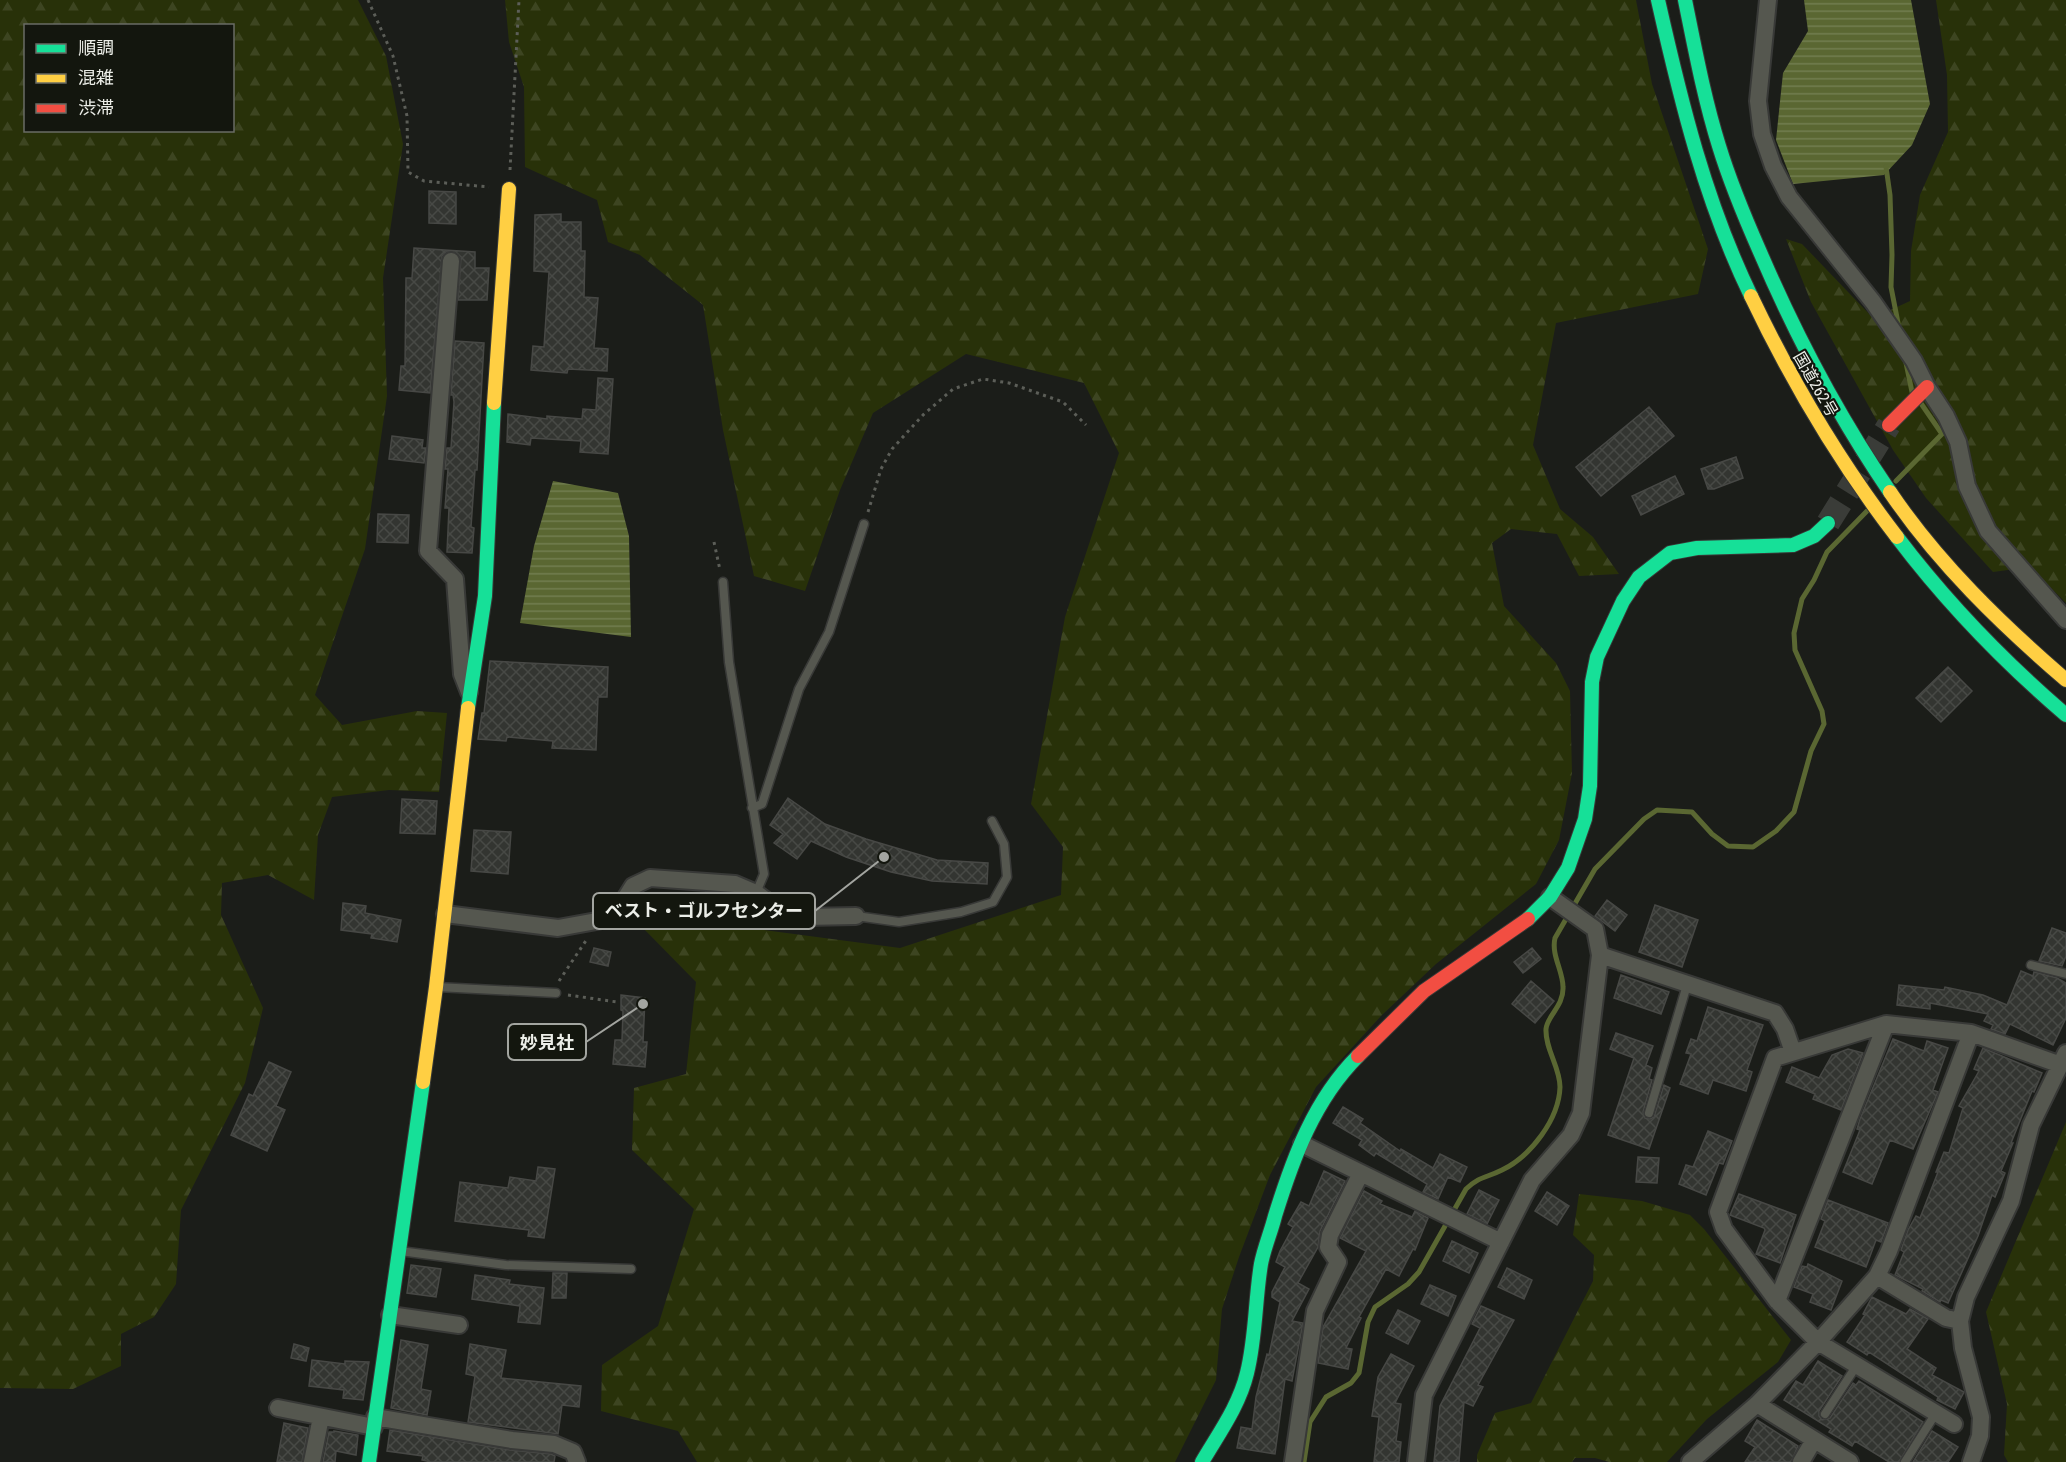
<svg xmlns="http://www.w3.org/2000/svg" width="2066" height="1462" viewBox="0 0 2066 1462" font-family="'Roboto Condensed','Noto Sans JP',sans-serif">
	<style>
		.forest { fill: url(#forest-firs); fill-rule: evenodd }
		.water { fill: url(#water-rules) }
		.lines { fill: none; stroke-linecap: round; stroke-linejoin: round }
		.stream { stroke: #5a6732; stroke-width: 5 }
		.building { fill: url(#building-cross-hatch); stroke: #474845; stroke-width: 1.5 }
		.secondary-tunnel { stroke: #3a3c38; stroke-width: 24; stroke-dasharray: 24 12; stroke-linecap: butt }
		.lane-casing { stroke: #383937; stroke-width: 11 }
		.street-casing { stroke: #383937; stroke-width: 20 }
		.fast-casing { stroke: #383937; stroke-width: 16 }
		.slow-casing { stroke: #383937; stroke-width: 16 }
		.jam-casing { stroke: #383937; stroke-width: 16 }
		.path { stroke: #5c5e58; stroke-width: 3; stroke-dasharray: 3 4.5; stroke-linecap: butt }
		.lane { stroke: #55574f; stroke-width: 8 }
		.street { stroke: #55574f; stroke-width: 16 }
		.fast { stroke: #16e098; stroke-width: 14 }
		.slow { stroke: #ffcf43; stroke-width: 14 }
		.jam { stroke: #f24e42; stroke-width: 14 }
		.labels { text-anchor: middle; stroke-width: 4.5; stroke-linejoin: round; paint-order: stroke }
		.street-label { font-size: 16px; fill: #eceee8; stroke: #13160e }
		.leader { fill: none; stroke: #a3a5a0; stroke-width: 2 }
		.callout-dot { fill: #a3a5a0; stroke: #13160e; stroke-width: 2 }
		.callout { fill: #13160e; stroke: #a3a5a0; stroke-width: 2 }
		.callout-label { font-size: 18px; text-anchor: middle; font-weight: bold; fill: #eceee8 }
	</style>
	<defs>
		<pattern id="forest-firs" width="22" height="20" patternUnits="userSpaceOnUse" patternTransform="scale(1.5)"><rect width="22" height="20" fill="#283109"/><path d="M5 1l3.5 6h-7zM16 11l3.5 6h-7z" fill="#3d4521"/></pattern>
		<pattern id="water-rules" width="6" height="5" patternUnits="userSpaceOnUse" patternTransform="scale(1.5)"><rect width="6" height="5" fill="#5a6732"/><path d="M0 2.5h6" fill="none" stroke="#727d50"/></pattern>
		<pattern id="building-cross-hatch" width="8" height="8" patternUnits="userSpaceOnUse" patternTransform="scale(1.5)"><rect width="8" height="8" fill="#333531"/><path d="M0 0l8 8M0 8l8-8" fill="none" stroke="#474945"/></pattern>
	</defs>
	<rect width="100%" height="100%" fill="#1b1d19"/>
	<!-- forest -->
	<path class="forest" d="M0 0H358L386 56 403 144 383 278 387 396 365 549 315 695 342 725 417 711 447 713 439 792 389 790 332 797 318 835 314 900 268 875 222 883 221 915 263 1008 245 1083 181 1210 176 1284 154 1317 121 1334V1366L73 1389 0 1388ZM26 26H232V130H26Z
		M505 0H1636L1652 84 1708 249 1698 294 1556 323 1533 445 1560 509 1593 537 1619 574 1579 576 1557 534 1511 529 1492 543 1504 606 1556 663 1570 691 1572 773 1559 840 1536 884 1436 964 1381 1016 1316 1087 1270 1175 1239 1257 1222 1309 1216 1380 1175 1462H697L678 1431 601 1411 602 1365 658 1326 694 1209 632 1150 634 1088 686 1074 696 982 642 927 668 906 741 927 900 948 1061 895 1063 847 1031 804 1065 617 1119 453 1084 383 966 354 873 413 840 490 805 591 754 576 723 430 703 305 640 255 608 242 597 200 525 167 524 87 509 42Z
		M1936 0H2066V603L2030 567 1993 572 1926 498 1893 450 1811 302 1786 239 1802 244 1873 318 1910 301 1911 251 1920 195 1948 132 1947 75Z
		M2066 1122V1462H2008L2004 1455 2007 1404 1986 1312Z
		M1579 1194 1642 1201 1690 1215 1704 1229 1791 1340 1778 1362 1707 1419 1667 1462H1609L1595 1458H1575L1572 1462H1477V1455L1495 1413 1531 1403 1593 1281 1594 1255 1573 1235Z"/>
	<!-- water -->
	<path class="water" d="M1804 0H1911L1930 104 1912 145 1884 175 1793 184 1776 140 1783 73 1808 31Z
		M553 481 618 493 629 536 631 637 520 623 534 546Z"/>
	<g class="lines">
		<!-- stream -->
		<path class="stream" d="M1886 167 1890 195 1892 255 1891 287 1899 328
			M1905 358 1912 392
			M1896 481 1942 434 1920 402
			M1304 1462 1310 1422 1326 1397 1351 1383 1359 1373 1368 1322 1375 1307 1408 1284 1419 1272 1466 1189C1480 1176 1486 1178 1502 1170 1531 1156 1559 1119 1560 1087 1560 1067 1545 1049 1546 1029 1547 1016 1564 1006 1563 987 1563 971 1551 955 1555 938L1595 869 1644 819 1657 810 1692 812 1712 834 1728 846 1753 847 1776 831 1794 812 1811 751 1824 724 1822 711 1795 650 1794 633 1802 599 1814 580 1827 552 1867 511"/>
	</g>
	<!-- building -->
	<path class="building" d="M429 191 456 192V224L429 223Z
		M561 214V222H581V251H585L584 297 598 298 594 348 608 349 607 371 568 369 567 373 531 370 533 346 544 347 549 272 534 271 535 215Z
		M414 248 475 252V268H489L487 300H458L461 257 452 251 446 252 442 256 430 393 399 390 401 366H405L406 278H412Z
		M455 341 484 343 477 470H475L471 527 474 528 472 553 447 552 449 508H445L448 469H445L447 448H451L454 402 453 395H451Z
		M598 378 613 379 608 454 580 452 581 441 531 438 530 445 507 442 508 414 547 419V416L582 419 583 409 596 410Z
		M1649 407 1674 436 1601 496 1576 467Z
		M392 436 423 440 422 448H426L424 463 389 459Z
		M1736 457 1743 478 1714 489H1708L1701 469Z
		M1675 476 1684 494 1641 515 1632 496Z
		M378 514 409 515 408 543 377 542Z
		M490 661 608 667 607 697H598L596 750 552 748 553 741 507 737 506 741 478 739 482 713H484Z
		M1948 667 1972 691 1941 722 1916 698Z
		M788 798 825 824 866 839 937 860 988 863 987 884 932 881 891 872 846 857 811 841 797 859 774 843 783 834 770 825Z
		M402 799 437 801 435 834 400 833Z
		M474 830 511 832 508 874 471 871Z
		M1607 900 1627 915 1615 931 1595 916Z
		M343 903 366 906 365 913 401 920 397 942 371 938 372 934 341 930Z
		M1655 905 1698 920 1682 967 1639 952Z
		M2052 928 2066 933V956L2062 966 2039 961Z
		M594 948 611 952 608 966 590 962Z
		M1532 948 1541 959 1523 973 1514 962Z
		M2021 971 2033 976 2034 972 2057 978 2066 983V1018L2053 1045 2010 1024 2005 1034 1991 1029 1993 1025 1984 1021 1988 1014 1930 1003V1009L1897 1005 1899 985 1944 990 1945 987 1983 995 2007 1005Z
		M1621 975 1669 992 1661 1014 1614 998Z
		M1531 981 1554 1001 1535 1023 1512 1004Z
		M621 995 645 998 643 1042H647L645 1067 613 1064 615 1040H622L623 1011 621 1010Z
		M1708 1007 1763 1025 1747 1070 1752 1072 1746 1091 1713 1080 1708 1094 1680 1084 1691 1054 1686 1053 1691 1039 1697 1041Z
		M1616 1033 1653 1046 1646 1065 1652 1068 1649 1079 1652 1080 1643 1112 1645 1118 1650 1119 1654 1117 1664 1085 1670 1088 1649 1149 1608 1135 1634 1058 1610 1049Z
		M1893 1039 1924 1051 1927 1041 1948 1048 1933 1090 1938 1092 1913 1149 1890 1140 1872 1184 1843 1172 1860 1130 1857 1129 1860 1119Z
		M1983 1048 2042 1073 2034 1092 2032 1091 2011 1143H2013L2001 1171 2005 1173 1995 1197 1992 1195 1978 1236 1948 1303 1941 1300 1940 1302 1922 1291 1923 1289 1895 1275 1904 1252 1901 1250 1908 1230 1916 1216 1920 1218 1938 1172H1936L1944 1152 1949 1153 1963 1108 1959 1106 1979 1071 1974 1069Z
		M1848 1049 1863 1053 1841 1110 1813 1099 1815 1094 1786 1082 1792 1067 1819 1078 1832 1055Z
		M269 1062 291 1072 276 1106 285 1110 267 1151 231 1135 249 1094 253 1096Z
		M1343 1107 1363 1119 1360 1123 1400 1151 1401 1149 1433 1168 1440 1154 1467 1167 1460 1182 1448 1177 1438 1199 1423 1192 1427 1184 1376 1153 1374 1156 1359 1145 1362 1140 1333 1123Z
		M1708 1131 1732 1141 1723 1164 1719 1163 1706 1195 1679 1184 1686 1165 1693 1167Z
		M1638 1157 1659 1158 1657 1183 1636 1182Z
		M538 1167 555 1169 544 1238 528 1236 529 1230 455 1221 460 1182 508 1188 510 1177 536 1181Z
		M1324 1171 1345 1181 1320 1231 1318 1247 1298 1283 1309 1289 1292 1321 1303 1323 1292 1381 1285 1379 1275 1454 1237 1448 1241 1427 1252 1429 1256 1397 1267 1354 1269 1355 1280 1302 1272 1297V1292L1285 1267 1276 1262 1280 1251 1293 1227 1288 1224 1301 1202 1309 1206Z
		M1479 1190 1499 1200 1487 1224 1467 1214Z
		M1364 1191 1382 1201 1380 1204 1412 1217 1415 1211 1428 1218 1415 1250 1413 1249 1399 1276 1386 1269 1359 1317 1361 1318 1346 1348 1352 1349 1348 1369 1318 1363 1323 1327 1366 1251 1340 1238Z
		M1547 1192 1569 1206 1557 1225 1535 1211Z
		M1739 1194 1796 1215 1780 1263 1756 1254 1765 1230 1764 1228 1730 1215Z
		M1828 1200 1888 1223 1881 1242 1876 1240 1866 1267 1815 1247 1825 1221 1821 1219Z
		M1452 1241 1478 1253 1469 1273 1443 1261Z
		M1808 1264 1842 1281 1831 1310 1810 1302 1813 1294 1794 1287 1802 1266 1807 1267Z
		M411 1265 441 1269 436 1297 407 1293Z
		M1507 1268 1532 1280 1524 1299 1498 1287Z
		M553 1273H567L566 1298H552Z
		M475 1275 510 1280 509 1284 544 1288 540 1324 518 1322 520 1306 472 1299Z
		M1430 1285 1456 1296 1448 1316 1421 1304Z
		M1872 1297 1906 1314 1910 1309 1928 1319 1907 1349 1936 1368 1932 1375 1964 1392 1955 1409 1937 1400 1938 1397 1869 1352 1867 1355 1847 1342 1865 1315 1863 1314Z
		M1481 1306 1514 1320 1478 1385 1483 1387 1473 1406 1464 1402 1459 1462H1434L1440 1406 1480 1328 1472 1324Z
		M1398 1310 1420 1321 1408 1344 1386 1333Z
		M401 1340 428 1345 421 1389 431 1391 427 1415 391 1408Z
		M294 1344 309 1348 306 1361 291 1358Z
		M470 1344 506 1350 501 1378 581 1386 579 1407 562 1405 558 1434 468 1422 475 1376 466 1374Z
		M1391 1354 1414 1366 1395 1403 1401 1404 1396 1441 1401 1442 1399 1462H1374L1379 1417 1372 1416 1378 1377Z
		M312 1360 345 1364V1361L369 1362 363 1400 343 1398 344 1390 309 1386Z
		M1818 1361 1842 1376 1819 1411V1416L1822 1420 1830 1418 1853 1383 1856 1385 1859 1381 1923 1422 1899 1462H1889L1855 1441 1852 1446 1829 1432 1831 1429 1784 1400 1796 1381 1803 1385Z
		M1757 1420 1798 1446 1791 1462H1745L1755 1447 1745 1441Z
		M284 1423 308 1428 302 1462H277Z
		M390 1430 510 1450 551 1454 555 1456 554 1462H431L422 1460 423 1456 387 1451Z
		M334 1431 358 1435 356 1455 336 1451 335 1462H323L329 1432H334Z
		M1932 1431 1958 1447 1948 1462H1913Z"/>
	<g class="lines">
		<!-- secondary-tunnel -->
		<path class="secondary-tunnel" d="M1828 523 1889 425"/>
		<defs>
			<path id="lane" d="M723 582 729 662 764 874 756 893
				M752 808 762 804 799 689 829 632 864 524
				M856 916 899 922 961 912 993 902 1007 877 1004 844 992 821
				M2031 965 2066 974
				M437 987 556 993
				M1649 1113 1687 985
				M400 1251 506 1265 631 1269
				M1825 1414 1857 1365
				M1905 1462 1936 1413"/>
			<path id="street" d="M1768 0 1758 101 1762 134 1773 166 1789 197 1873 302 1914 361 1927 387 1946 416 1958 442 1967 486 1988 531 2066 620
				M451 261 428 551 455 579 462 674 469 692
				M1550 897 1595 929 1600 955 1775 1013 1785 1029 1793 1052
				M445 914 558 928 613 918 633 886 650 878 735 884 756 893 775 907 804 917 856 916
				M1302 1144 1501 1242
				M1877 1276 1946 1318 1960 1321
				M1777 1301 1886 1024
				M390 1315 459 1325
				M1757 1404 1850 1462
				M278 1408 374 1427
				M375 1417 512 1440 554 1444 573 1452 577 1462
				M1954 1424 1818 1342 1777 1301 1724 1229 1718 1212 1775 1058 1886 1024 1971 1033 2061 1065
				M312 1462 321 1417
				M1293 1462 1315 1311 1338 1262 1328 1247 1330 1235 1361 1173
				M1416 1462 1424 1395 1532 1180 1571 1135 1581 1113 1600 955
				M1690 1462 1757 1404 1818 1342 1877 1276 1889 1251 1971 1033
				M1801 1462 1814 1440
				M1971 1462 1980 1436 1981 1417 1963 1348 1960 1321 1966 1297 2011 1201 2031 1125 2066 1053"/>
			<path id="fast" d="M1658 0C1681 102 1705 201 1751 296
				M1685 0C1695 49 1704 98 1719 146 1730 182 1745 218 1760 252 1796 336 1838 416 1890 492
				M1897 537C1947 603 2003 661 2066 715
				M468 708 485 596 494 403
				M1528 919 1550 897 1568 868 1585 819 1590 786 1592 682 1597 657 1623 601 1639 577 1670 553 1697 548 1793 545 1814 536 1828 523
				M369 1462 423 1082
				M1202 1462C1219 1433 1239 1406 1247 1373 1256 1337 1255 1300 1261 1264 1264 1248 1271 1232 1275 1216 1293 1158 1314 1100 1358 1056"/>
			<path id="slow" d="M1751 296C1791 380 1840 463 1897 537
				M494 403 509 189
				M1890 492C1938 563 2001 624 2066 680
				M423 1082 436 987 468 708"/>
			<path id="jam" d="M1889 425 1927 387
				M1358 1056 1424 991 1528 919"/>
		</defs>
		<!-- lane casing -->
		<use href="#lane" class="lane-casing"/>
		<!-- street casing -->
		<use href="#street" class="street-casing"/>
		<!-- fast casing -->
		<use href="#fast" class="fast-casing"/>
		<!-- slow casing -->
		<use href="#slow" class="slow-casing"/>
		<!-- jam casing -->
		<use href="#jam" class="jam-casing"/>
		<!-- path -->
		<path class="path" d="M368 0 393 56 407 116 408 172 424 181 489 187
			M510 170 519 0
			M868 512 881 469 892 449 923 415 953 389 983 379 1009 383 1063 402 1086 425
			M714 542 720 570
			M559 981 587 939
			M568 995 617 1002"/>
		<!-- lane -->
		<use href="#lane" class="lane"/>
		<!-- street -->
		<use href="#street" class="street"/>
		<!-- fast -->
		<use href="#fast" class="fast"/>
		<!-- slow -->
		<use href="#slow" class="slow"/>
		<!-- jam -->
		<use href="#jam" class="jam"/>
	</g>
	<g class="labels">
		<!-- street labels -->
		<g class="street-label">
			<text transform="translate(1816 384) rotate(60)" y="6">国道262号</text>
		</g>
	</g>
	<!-- callouts -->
	<path class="leader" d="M884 857L815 911M643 1004L586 1042"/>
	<g class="callout-dot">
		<circle cx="884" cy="857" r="6"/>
		<circle cx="643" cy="1004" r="6"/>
	</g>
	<g class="callout">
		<rect x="593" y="893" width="222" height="36" rx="6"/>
		<rect x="508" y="1024" width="78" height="36" rx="6"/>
	</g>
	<g class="callout-label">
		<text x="704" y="917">ベスト・ゴルフセンター</text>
		<text x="547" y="1049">妙見社</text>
	</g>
	<!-- legend -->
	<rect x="24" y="24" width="210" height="108" fill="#13160e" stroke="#6a6c65" stroke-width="1.5"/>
	<rect x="36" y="44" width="30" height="9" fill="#16e098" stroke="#6a6c65" stroke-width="1.5"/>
	<text x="78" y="54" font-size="18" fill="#eceee8">順調</text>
	<rect x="36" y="74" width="30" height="9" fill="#ffcf43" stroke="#6a6c65" stroke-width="1.5"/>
	<text x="78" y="84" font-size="18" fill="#eceee8">混雑</text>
	<rect x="36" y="104" width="30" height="9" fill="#f24e42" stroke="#6a6c65" stroke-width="1.5"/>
	<text x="78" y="114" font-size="18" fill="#eceee8">渋滞</text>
</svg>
